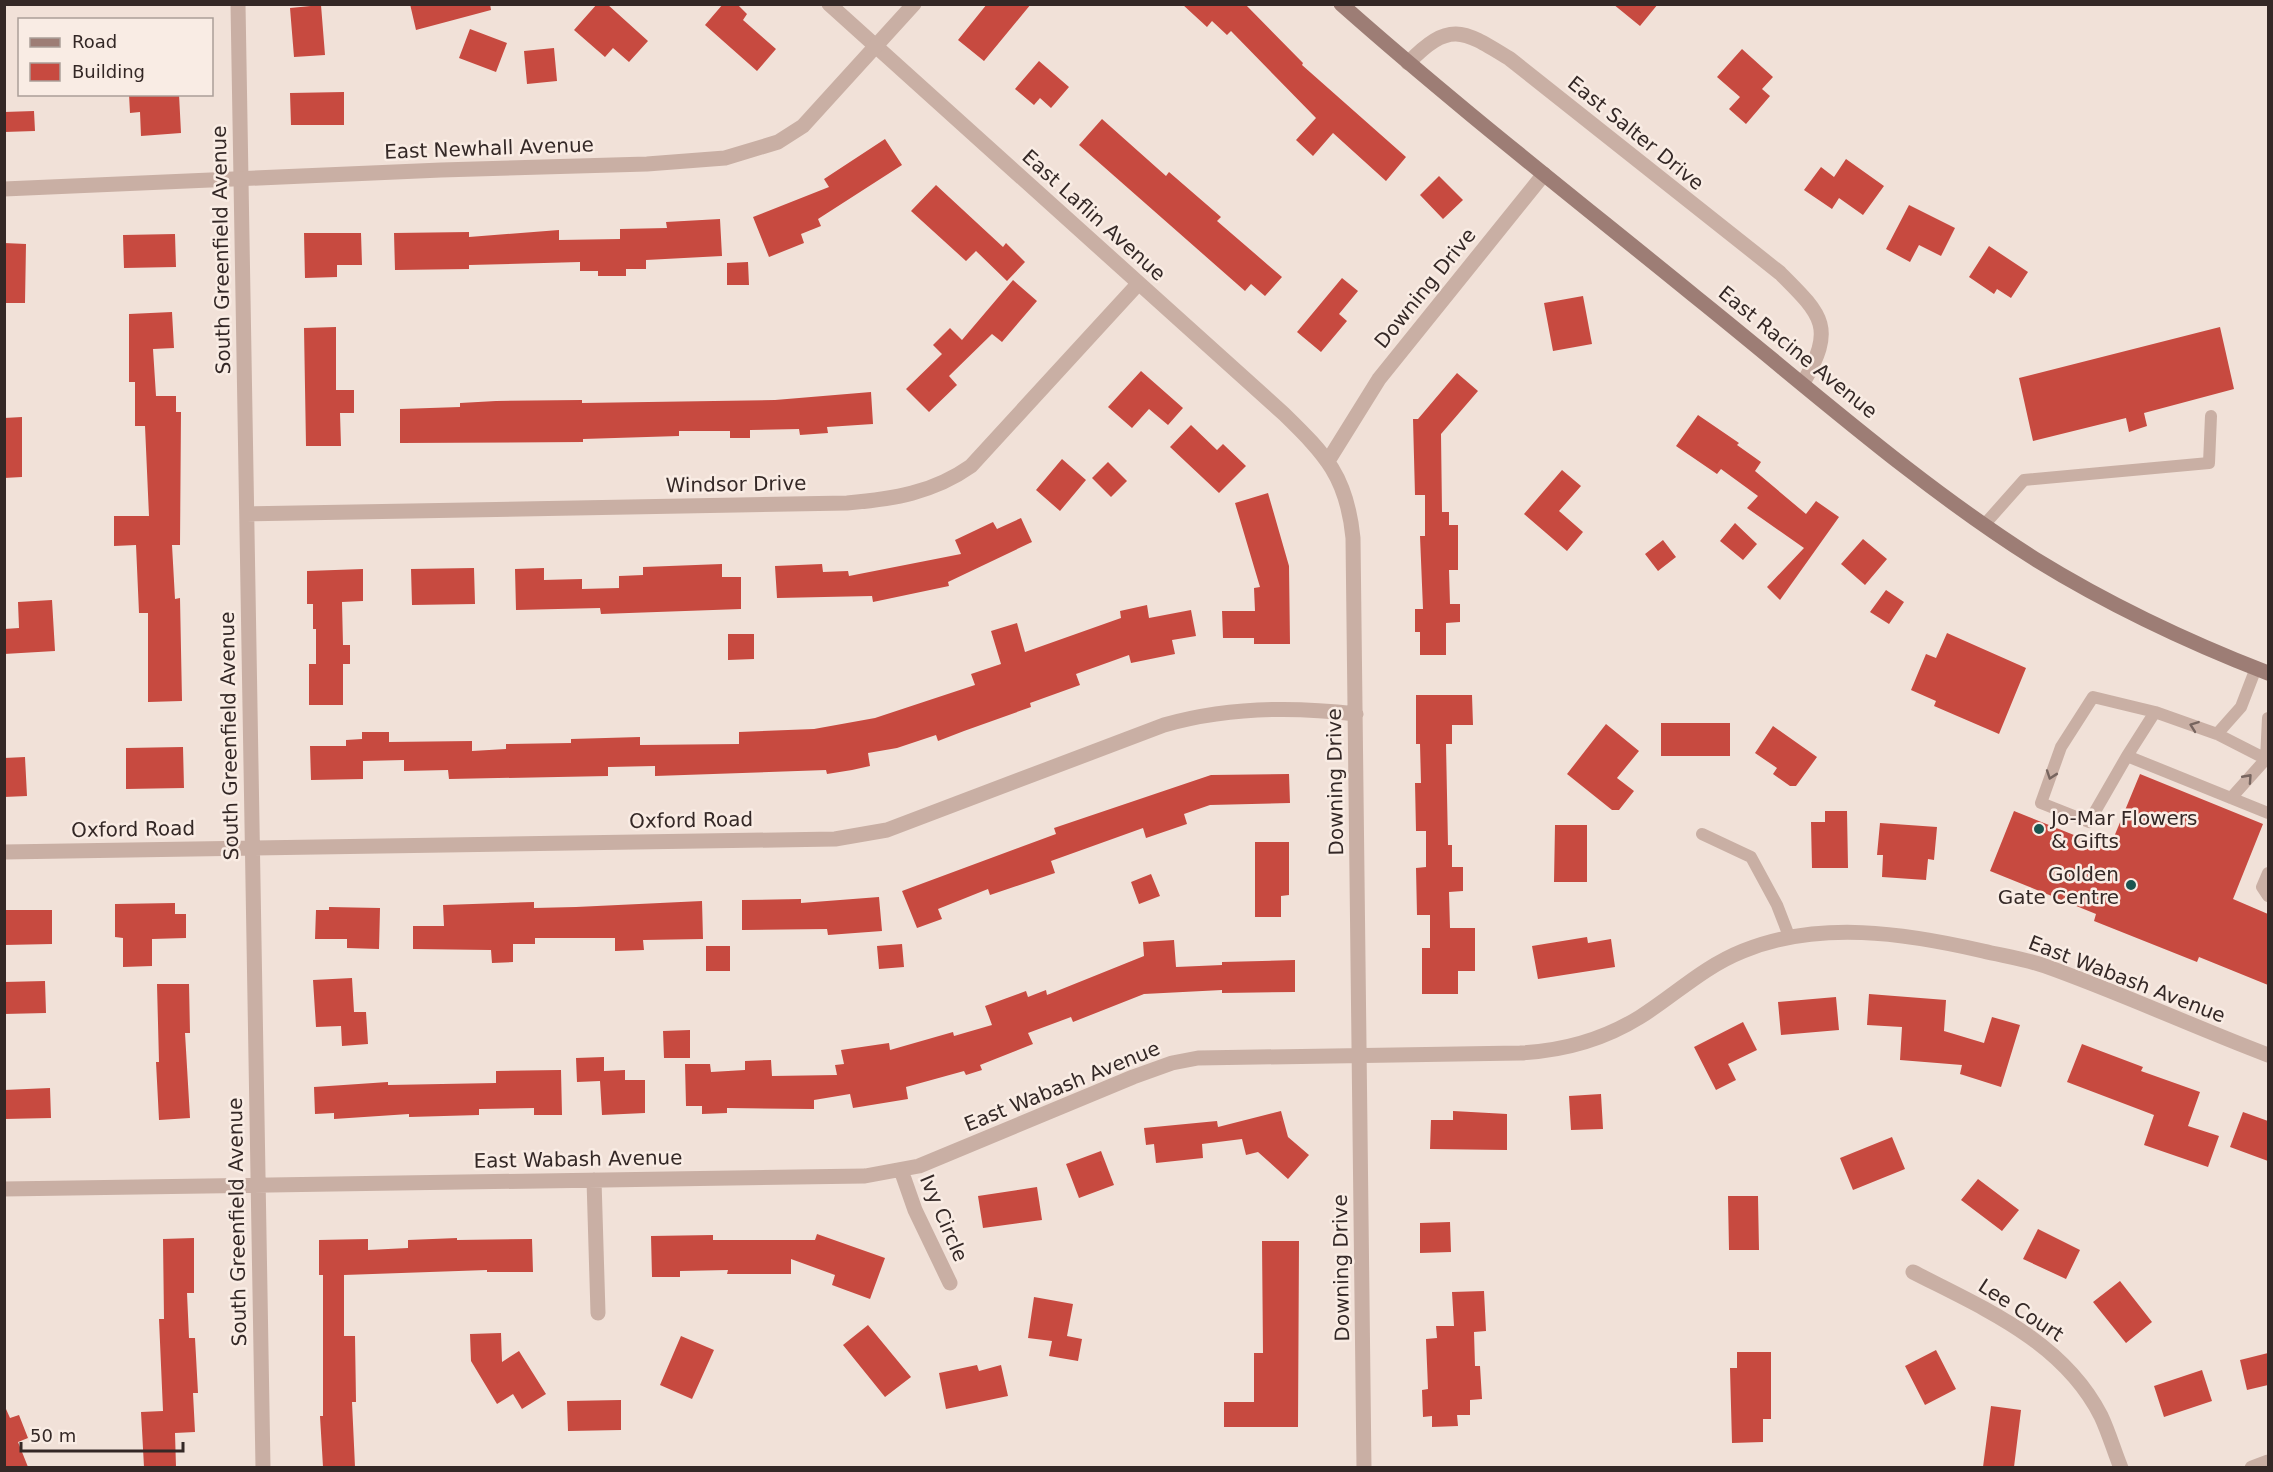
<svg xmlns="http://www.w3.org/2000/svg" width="2273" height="1472" viewBox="0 0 2273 1472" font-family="'DejaVu Sans',sans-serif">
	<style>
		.building { fill: #c74a40 }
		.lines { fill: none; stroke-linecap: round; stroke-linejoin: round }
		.service { stroke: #c9afa4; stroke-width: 12 }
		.minor { stroke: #c9afa4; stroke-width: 15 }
		.tertiary { stroke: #c9afa4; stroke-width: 15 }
		.secondary { stroke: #9d7d75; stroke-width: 15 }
		.oneway { stroke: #77655f }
		.poi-dot { fill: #1b5650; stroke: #f9ece4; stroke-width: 2 }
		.labels { text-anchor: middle; stroke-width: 5; stroke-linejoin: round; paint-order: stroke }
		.street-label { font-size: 20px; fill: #342826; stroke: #f9ece4 }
		.poi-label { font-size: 20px; fill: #342826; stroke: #f9ece4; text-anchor: start }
	</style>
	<rect width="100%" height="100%" fill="#f1e1d8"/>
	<!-- building -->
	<path class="building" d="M410 4H490L491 10 416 30Z
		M597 4H607L648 41 629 62 613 48 605 57 574 30Z
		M723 4H737L747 14 743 20 776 49 757 71 705 25Z
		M987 4H1031L984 61 958 40Z
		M1182 4H1245L1303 63 1302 65 1406 157 1386 181 1333 133 1313 156 1296 140 1316 118 1231 31 1227 35 1212 21 1207 27Z
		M1613 4H1658L1640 26Z
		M321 5 325 55 294 57 290 8Z
		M470 29 507 43 496 72 459 58Z
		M554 48 557 81 527 84 524 51Z
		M1742 49 1773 77 1762 89 1770 96 1746 124 1729 109 1740 97 1717 77Z
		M1039 61 1069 87 1051 108 1040 98 1034 105 1015 89Z
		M344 92V125H291L290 93Z
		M129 94H179L181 133 141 136 140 112 130 113Z
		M34 111 35 131 4 132V112Z
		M1102 119 1166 176 1169 172 1221 217 1217 221 1282 277 1265 296 1251 284 1245 291 1079 145Z
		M885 139 902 165 818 219 821 226 801 234 804 243 769 257 753 217 829 187 824 179Z
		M1846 159 1884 186 1863 215 1839 198 1832 209 1804 190 1821 167 1834 177Z
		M1439 176 1463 200 1443 219 1420 195Z
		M936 185 1003 247 1006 243 1025 262 1007 281 976 251 966 261 911 211Z
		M1909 205 1955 228 1941 256 1919 245 1910 262 1886 249Z
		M720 219 722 256 646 260V269H626V276H598V271H580V262L469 265V269L395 270 394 233 469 232V237L559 230V240L620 239V229L667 228 666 222Z
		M304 233H361L362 265H337V277L305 278Z
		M175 234 176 267 124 268 123 235Z
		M4 243 26 244 25 303H4Z
		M1989 246 2028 272 2011 298 1997 289 1994 294 1969 277Z
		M748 262 749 285H727V263Z
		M1342 278 1358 291 1339 314 1347 321 1321 352 1297 332Z
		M1013 280 1037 301 1002 342 992 334 949 376 957 385 929 412 906 389 942 354 933 345 950 328 962 340Z
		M1583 296 1592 344 1553 351 1544 303Z
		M172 312 174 348 153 349 156 396H176V412H181L180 545H172L175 599 180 598 182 701 148 702V613H139L136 545 114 546V516H149L145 426H135V382H129V314Z
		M336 327V390H354V413H340L341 446H306L304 328Z
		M2220 327 2234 389 2144 413 2147 426 2129 432 2126 418 2033 441 2019 378Z
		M1141 371 1183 408 1168 425 1149 409 1132 428 1108 407Z
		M1457 373 1478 391 1441 434 1442 512H1449V525H1458V570H1449L1450 604H1460V622L1446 623V655H1420V632H1415V609H1423L1420 536H1425V495H1415L1413 419H1418Z
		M871 392 873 424 827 427 828 433 800 435 799 429 750 430V438H730V431H679V436L583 439V442L400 443V409L460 407V403L496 401 582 400V403L775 400Z
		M1698 415 1739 443 1737 445 1761 462 1755 471 1806 514 1816 501 1839 517 1780 600 1767 587 1804 548 1747 508 1758 496 1721 469 1717 474 1676 446Z
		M22 417V477L4 478V418Z
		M1191 425 1217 450 1223 444 1246 466 1219 493 1170 447Z
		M1062 459 1086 480 1060 511 1036 490Z
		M1108 462 1127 481 1111 497 1092 478Z
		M1562 470 1581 486 1559 511 1583 532 1567 551 1524 514Z
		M1268 493 1289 566 1290 644H1254V638H1223L1222 611H1255L1254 588 1260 587 1235 503Z
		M1021 518 1032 542 948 582 949 586 873 602 872 596 777 598 775 566 822 564 823 572 848 571 849 576 961 554 955 540 993 522 997 529Z
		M1735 523 1757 544 1743 560 1720 541Z
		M1863 539 1887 559 1865 585 1841 564Z
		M1663 540 1676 557 1658 571 1645 554Z
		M722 564V577H741V609L601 614 600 608 516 610 515 569 544 568V580L582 579V589L619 588V576L643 575V567Z
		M474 568 475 604 412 605 411 569Z
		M363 569V601L342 602 343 645H350V664H343V705H309V664H316V629H313V604H307V571Z
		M1886 590 1904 602 1889 624 1870 612Z
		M52 600 55 651 4 654V629L19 628 18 602Z
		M1147 605 1149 618 1191 610 1196 636 1172 640 1175 654 1131 663 1129 655 1076 674 1080 685 1030 703 1031 707 964 731 938 741 936 735 897 748 868 753 870 766 852 770 827 774 826 770 655 776V766L608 767V776L449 779 448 770 404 771V760L363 761V779L311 780 310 746H346V740L362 739V732H389V742L472 741V751L506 749V744L571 743V739L640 737V745L739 744V732L814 729 875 718 975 685 971 674 1001 664 991 631 1017 623 1025 652 1121 618 1120 611Z
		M1947 633 2026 668 1999 734 1934 706 1936 701 1911 690 1926 654 1936 658Z
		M728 634H754V659L728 660Z
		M1416 695H1472L1473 725H1452V744H1446L1448 845H1452V867H1463V891L1449 892 1450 928H1475V971H1458V994H1422V948H1430V915H1417L1416 868 1426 867V831H1416L1415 783H1421L1420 744H1416Z
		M1661 723H1730V756H1661Z
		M1606 724 1639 751 1617 778 1634 791 1619 810H1612L1567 774Z
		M1773 726 1817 757 1796 786H1790L1773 774 1777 768 1755 753Z
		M183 747 184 788 126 789V748Z
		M25 757 27 796 4 797V758Z
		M1289 774 1290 803 1210 805 1184 814 1187 824 1146 838 1143 828 1051 861 1055 873 990 895 988 889 938 909 942 919 917 928 902 891 1056 834 1054 828 1211 775Z
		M2140 774 2263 824 2233 899 2268 914V985L2199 957 2197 962 2094 921 2096 914 1990 871 2014 811 2109 849Z
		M1825 811H1847L1848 868H1812L1811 822H1825Z
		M1880 823 1937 827 1934 860 1928 859 1926 880 1882 877 1883 855H1877Z
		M1555 825H1587V882H1554Z
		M1255 842H1289V895L1281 896V917H1255Z
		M1151 874 1160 896 1139 904 1131 882Z
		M879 897 882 931 828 935 827 929 742 930V900L801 899V903Z
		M702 901 703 939 643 940 644 950 615 951V938H535V944H513V962L492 963 491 950 413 949V926H444L443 905 534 902V908L576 907Z
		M175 903V914H186V938L152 939V966L123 967V938L115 937V904Z
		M329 907 380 908 379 949 347 948V939H315L316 910H329Z
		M4 910H52V944L4 945Z
		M1587 937 1588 943 1611 939 1615 967 1538 979 1532 946Z
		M1174 940 1176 967 1222 965V962L1295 960V992L1222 993V990L1144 994 1073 1022 1071 1017 1028 1033 1033 1044 980 1065 982 1070 966 1075 964 1071 906 1087 908 1099 853 1108 850 1094 814 1100V1109L727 1108V1113L702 1114V1106H686L685 1064H710L711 1072 745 1070V1061L771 1060 772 1076 837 1075 835 1065 844 1064 841 1050 889 1043 890 1050 953 1032 954 1036 992 1025 985 1006 1026 991 1028 997 1046 990 1047 995 1144 956 1143 942Z
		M902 944 904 967 879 969 877 946Z
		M706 946H730V971H706Z
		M352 978 354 1012H366L368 1044 342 1046 341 1026 316 1027 313 980Z
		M45 981 46 1013 4 1014V982Z
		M157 984H189L190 1033H185L190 1118 159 1120 156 1062H159Z
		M1869 994 1946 1000 1944 1031 1984 1043 1992 1017 2020 1025 2001 1087 1960 1074 1962 1065 1900 1060 1902 1027 1867 1025Z
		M1836 997 1839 1030 1781 1035 1778 1002Z
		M1743 1022 1757 1050 1728 1064 1736 1080 1716 1090 1694 1047Z
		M690 1030V1058H664L663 1031Z
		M2082 1044 2143 1067 2141 1071 2200 1092 2188 1126 2219 1136 2208 1167 2144 1145 2154 1115 2067 1082Z
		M604 1057V1071L625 1070V1080H645V1113L602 1115 600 1081 577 1082 576 1058Z
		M561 1070 562 1115H534V1108L479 1109V1115L409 1117V1114L334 1119V1113L315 1114 314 1087 388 1082V1085L496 1083V1071Z
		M50 1088 51 1118 4 1119V1090Z
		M1601 1094 1603 1129 1571 1130 1569 1096Z
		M1281 1111 1288 1137 1309 1155 1288 1179 1258 1152 1246 1155 1242 1139 1202 1144 1203 1158 1156 1163 1154 1144 1146 1145 1144 1128 1217 1121 1218 1127Z
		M1453 1111 1507 1114V1150L1430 1149 1431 1120H1453Z
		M2243 1112 2268 1121V1161L2230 1147Z
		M1892 1137 1905 1169 1853 1190 1840 1158Z
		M1101 1151 1114 1185 1079 1198 1066 1164Z
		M1978 1179 2019 1210 2002 1231 1961 1200Z
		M1037 1187 1042 1220 983 1228 978 1196Z
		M1728 1196H1758L1759 1250H1729Z
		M1450 1222 1451 1252 1420 1253V1223Z
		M2038 1229 2080 1250 2066 1279 2023 1259Z
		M817 1234 885 1258 870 1299 832 1285 835 1275 791 1259V1274H727L728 1270 680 1271V1277H652L651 1236 713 1235V1240H815Z
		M194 1238V1293H187L189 1338H195L198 1393H193L195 1432 175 1433 176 1467H144L141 1412 163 1411 159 1319H164L163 1239Z
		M457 1238V1240L532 1239 533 1272H487V1270L344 1275V1336H355L356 1402H352L355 1467H323L320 1416H323V1275H319V1240L368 1239V1250L408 1248V1240Z
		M1262 1241H1299L1298 1427H1224V1402H1254V1353H1263Z
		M2120 1281 2152 1322 2126 1343 2093 1302Z
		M1484 1291 1486 1331 1474 1332 1475 1366H1480L1482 1399 1470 1400V1415H1457L1458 1426 1432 1427V1416L1423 1417 1422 1390 1428 1389 1426 1339 1437 1338 1436 1326H1454L1452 1292Z
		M1034 1297 1073 1304 1067 1336 1082 1339 1078 1361 1049 1356 1052 1341 1028 1338Z
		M868 1325 911 1377 885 1397 843 1345Z
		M501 1333 502 1362 519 1351 546 1394 522 1409 513 1394 497 1404 471 1361 470 1334Z
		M681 1336 714 1350 692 1399 660 1385Z
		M1936 1350 1956 1389 1925 1405 1905 1366Z
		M1737 1352H1771V1419H1763V1442L1732 1443 1730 1368H1737Z
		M2268 1353V1385L2247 1390 2240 1360Z
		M977 1365 979 1371 1001 1365 1008 1396 946 1409 939 1373Z
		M2202 1370 2212 1401 2164 1417 2154 1386Z
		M621 1400V1430L568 1431 567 1401Z
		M1991 1406 2021 1410 2014 1467H1983Z
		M6 1409 10 1418 19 1415 28 1438 18 1442 28 1467H4Z"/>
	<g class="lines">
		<!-- service -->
		<path class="service" d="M1984 525 2024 480 2209 463 2211 416
			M2217 734 2241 707 2256 668
			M2127 756 2155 712
			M2268 760 2217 734 2155 712 2093 697 2061 747 2041 803 2089 822 2127 756 2268 813
			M2231 798 2266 759 2268 718
			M1702 834 1751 857 1777 905 1789 936
			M2268 873 2262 887 2268 896"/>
		<!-- minor -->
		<path class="minor" d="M238 4 263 1468
			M829 4 1284 414C1326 455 1347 477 1353 538L1364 1468
			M1408 63C1450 20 1463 30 1510 59L1780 273C1822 315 1836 327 1803 383
			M1328 461 1379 379 1544 174
			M247 514 847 503C893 499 933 493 971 466L1138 284
			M4 852 835 839 887 830 1164 725C1227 707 1290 706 1356 714
			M901 1170 915 1210 950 1283
			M594 1180 598 1313
			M4 1189 865 1176 919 1166 1133 1077 1172 1063 1198 1058 1520 1053C1562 1051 1603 1040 1640 1017 1675 995 1703 967 1743 951 1819 920 1905 933 1983 951 2004 956 2025 959 2045 966 2121 993 2194 1027 2268 1055
			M1913 1272C1983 1308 2063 1341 2101 1416 2109 1433 2114 1451 2121 1468"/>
		<!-- tertiary -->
		<path class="tertiary" d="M4 189 441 170 647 164 725 158 778 142 803 126 914 4
			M2252 1468 2268 1462"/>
		<!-- secondary -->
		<path class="secondary" d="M1341 4C1456 106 1578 201 1697 298 1808 387 1915 483 2035 559 2108 604 2188 642 2268 673"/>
	</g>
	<!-- one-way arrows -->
	<defs><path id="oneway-chevron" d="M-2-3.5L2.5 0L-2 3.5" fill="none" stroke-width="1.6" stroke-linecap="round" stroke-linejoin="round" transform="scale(1.5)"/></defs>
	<g class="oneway">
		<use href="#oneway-chevron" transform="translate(2194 726) rotate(-160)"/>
		<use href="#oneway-chevron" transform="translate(2051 775) rotate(109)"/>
		<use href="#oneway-chevron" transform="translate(2248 778) rotate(-48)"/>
	</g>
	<!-- markers -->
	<g class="poi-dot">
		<circle cx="2039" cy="829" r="6"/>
		<circle cx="2131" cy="885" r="6"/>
	</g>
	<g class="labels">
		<!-- street labels -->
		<g class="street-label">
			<text transform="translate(1636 133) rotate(39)" y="7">East Salter Drive</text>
			<text transform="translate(489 148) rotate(-2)" y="7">East Newhall Avenue</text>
			<text transform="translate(1094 215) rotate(42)" y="7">East Laflin Avenue</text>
			<text transform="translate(221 250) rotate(-91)" y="7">South Greenfield Avenue</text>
			<text transform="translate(1425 288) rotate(-51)" y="7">Downing Drive</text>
			<text transform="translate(1798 352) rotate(39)" y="7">East Racine Avenue</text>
			<text transform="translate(736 484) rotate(-1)" y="7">Windsor Drive</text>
			<text transform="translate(229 736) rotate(-91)" y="7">South Greenfield Avenue</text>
			<text transform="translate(1335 782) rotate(-91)" y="7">Downing Drive</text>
			<text transform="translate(691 820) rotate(-1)" y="7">Oxford Road</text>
			<text transform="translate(133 829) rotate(-1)" y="7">Oxford Road</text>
			<text transform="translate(2127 979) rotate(21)" y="7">East Wabash Avenue</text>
			<text transform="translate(1062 1086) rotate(-22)" y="7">East Wabash Avenue</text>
			<text transform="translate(578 1159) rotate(-1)" y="7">East Wabash Avenue</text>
			<text transform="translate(944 1218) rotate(67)" y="7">Ivy Circle</text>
			<text transform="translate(237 1222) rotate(-91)" y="7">South Greenfield Avenue</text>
			<text transform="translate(1341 1268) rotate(-91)" y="7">Downing Drive</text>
			<text transform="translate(2021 1310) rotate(33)" y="7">Lee Court</text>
		</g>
		<!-- poi labels -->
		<g class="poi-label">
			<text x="2051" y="825">Jo-Mar Flowers<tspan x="2051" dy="23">&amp; Gifts</tspan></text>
			<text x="2119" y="881" text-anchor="end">Golden<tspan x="2119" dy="23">Gate Centre</tspan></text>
		</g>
	</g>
	<!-- border -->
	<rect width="2273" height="1472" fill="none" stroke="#342826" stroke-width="12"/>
	<!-- legend -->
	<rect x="18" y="18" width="195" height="78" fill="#f9ece4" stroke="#aa9e98" stroke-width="1.5"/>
	<rect x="30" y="38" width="30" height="9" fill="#9d7d75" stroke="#aa9e98" stroke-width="1.5"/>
	<text x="72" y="48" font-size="18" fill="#342826">Road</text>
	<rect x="30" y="63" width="30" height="18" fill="#c74a40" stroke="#aa9e98" stroke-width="1.5"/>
	<text x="72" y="78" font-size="18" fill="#342826">Building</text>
	<!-- scale -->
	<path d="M21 1442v9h162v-9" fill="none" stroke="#342826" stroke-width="3"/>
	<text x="30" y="1442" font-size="18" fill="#342826" stroke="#f9ece4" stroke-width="4.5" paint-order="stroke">50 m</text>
</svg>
